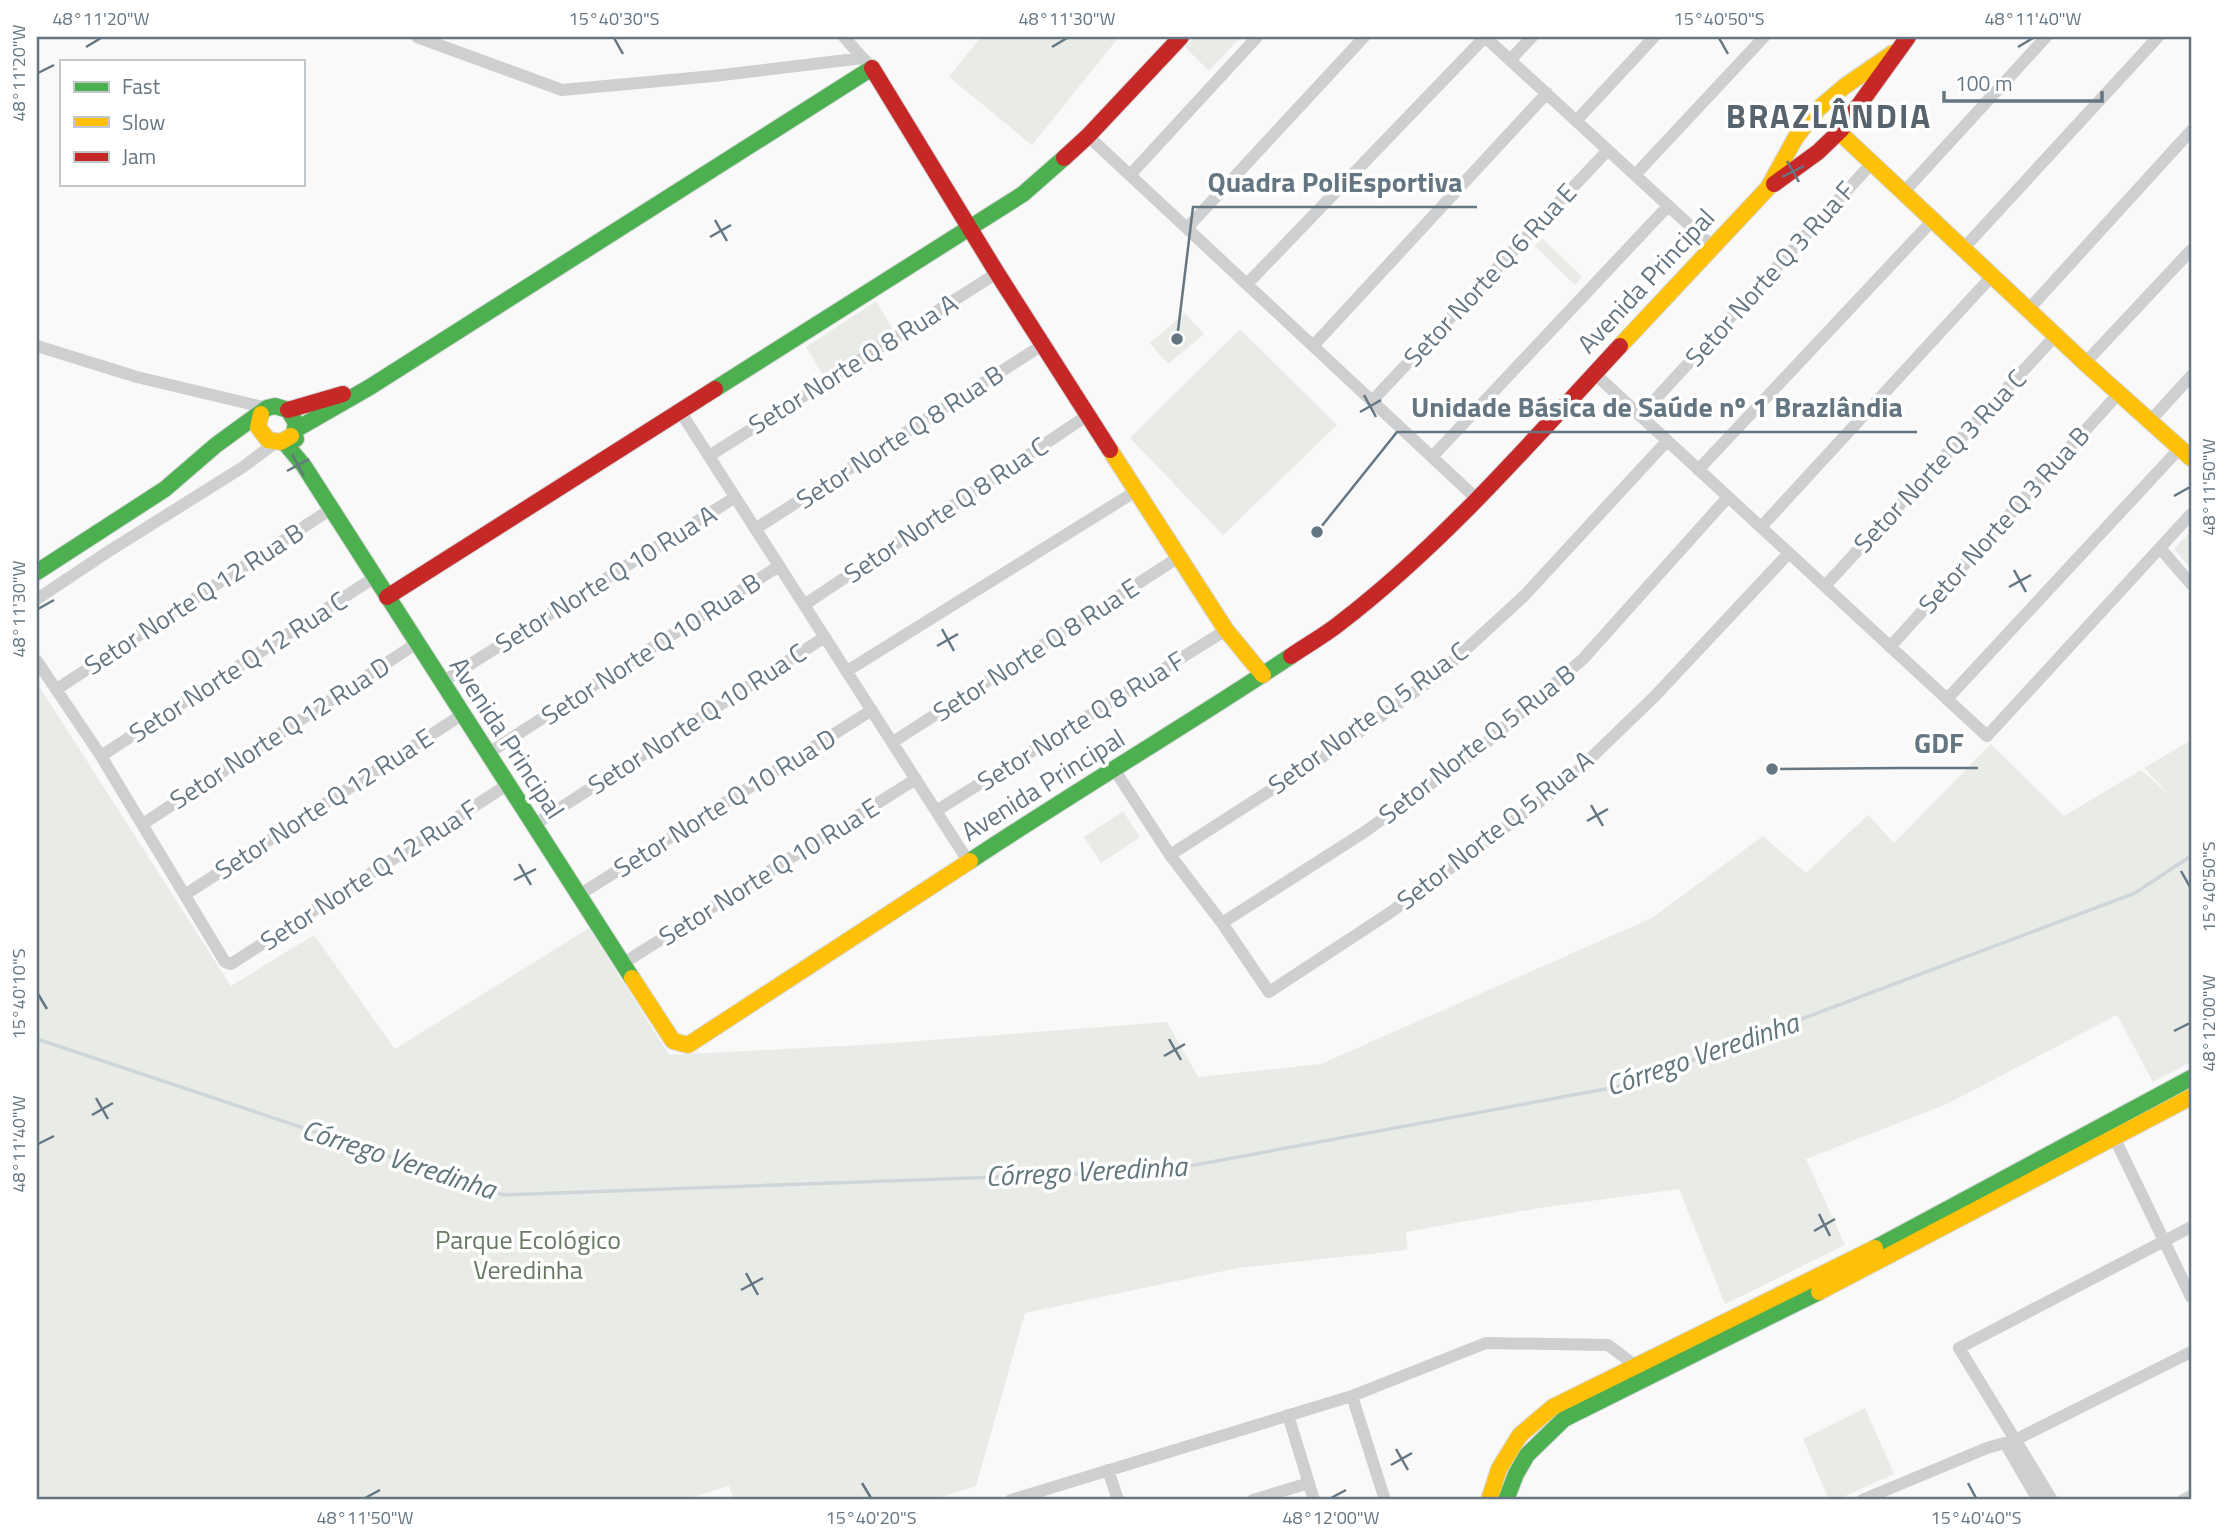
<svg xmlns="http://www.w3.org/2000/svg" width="2228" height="1537" viewBox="0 0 2228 1537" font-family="'Titillium Web',sans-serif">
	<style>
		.green { fill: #e8ebe6 }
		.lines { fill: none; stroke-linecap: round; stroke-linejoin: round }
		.stream { stroke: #ced6d9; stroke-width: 3.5 }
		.fast-casing { stroke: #d5d6d7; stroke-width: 18 }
		.slow-casing { stroke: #d5d6d7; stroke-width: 18 }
		.jam-casing { stroke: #d5d6d7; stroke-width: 18 }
		.street { stroke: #cecfd0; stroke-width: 12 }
		.fast { stroke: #4caf50; stroke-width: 16 }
		.slow { stroke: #ffc107; stroke-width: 16 }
		.jam { stroke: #c62828; stroke-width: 16 }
		.ticks { fill: none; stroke: #657683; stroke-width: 2.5 }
		.labels { text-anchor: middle; stroke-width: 7; stroke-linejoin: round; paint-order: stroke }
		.street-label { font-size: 26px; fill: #657683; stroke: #fff }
		.park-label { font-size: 26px; fill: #687a64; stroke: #fff }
		.water-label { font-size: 28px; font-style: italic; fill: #60757c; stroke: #fff }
		.district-label { font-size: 33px; font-weight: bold; letter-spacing: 2px; fill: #57646e; stroke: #fff }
		.leader { fill: none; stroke: #657683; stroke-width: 2.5 }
		.callout-dot { fill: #657683; stroke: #fff; stroke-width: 2.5 }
		.callout-label { font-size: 28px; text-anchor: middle; font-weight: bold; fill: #657683; stroke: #fff; stroke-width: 7; stroke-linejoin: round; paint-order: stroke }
		.neatline { fill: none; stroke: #657683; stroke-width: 2.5 }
		.ticks-label { font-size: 18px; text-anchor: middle; fill: #657683 }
	</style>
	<rect width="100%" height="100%" fill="#f9f9f9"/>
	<!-- green -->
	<path class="green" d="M981 37H1119L1032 145 949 77Z
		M1195 37H1241L1209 71 1185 47Z
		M1542 238 1582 277 1575 285 1535 246Z
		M876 301 896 335 825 378 806 347Z
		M1185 313 1204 334 1168 364 1150 343Z
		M1240 329 1337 425 1223 535 1130 438Z
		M2191 531V569L2174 549Z
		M37 683 231 986 314 935 395 1049 589 928 669 1055 879 1044 1167 1022 1198 1077 1321 1064 1652 918 1763 836 1806 873 1868 815 1894 843 1991 744 2064 816 2141 770 2170 795 2144 768 2191 740V1062L2153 1082 2117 1015 1947 1104 1806 1159 1845 1245 1725 1304 1679 1189 1539 1208 1406 1232 1407 1250 1238 1268 1025 1313 976 1486 932 1500H734L729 1486 683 1500H37Z
		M1123 811 1140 837 1101 863 1084 837Z
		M1865 1408 1894 1474 1836 1500H1829L1803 1439Z"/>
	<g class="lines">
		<!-- stream -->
		<path class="stream" d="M37 1039 504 1195 1162 1171 1627 1085 2135 893 2191 856"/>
		<defs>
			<path id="fast" d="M715 389 1023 194 1064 158
				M295 430 370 387 872 68
				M284 442 304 466 632 978
				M37 572 165 489 216 445 267 408 275 406 288 410 296 423 294 433 296 439
				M970 861C1076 791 1185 726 1291 656
				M1875 1248 2191 1078
				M1506 1500 1516 1474 1527 1455 1564 1419 1819 1292"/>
			<path id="slow" d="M1839 132 2085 363 2191 458
				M1620 346 1768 188 1796 137 1818 109 1845 86 1893 53
				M261 414 258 427 268 440 281 442 291 436
				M1110 450 1226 630 1263 675
				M632 978 673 1041 688 1045 970 861
				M1819 1292 2191 1097
				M1489 1500 1499 1469 1520 1435 1553 1407 1875 1248"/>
			<path id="jam" d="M872 68 997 273 1110 450
				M1064 158 1088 136 1181 37
				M1774 184 1818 152 1841 130 1908 37
				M288 410 343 394
				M387 597 715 389
				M1291 656C1307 645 1325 635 1340 623 1444 543 1531 442 1620 346"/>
		</defs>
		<!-- fast casing -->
		<use href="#fast" class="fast-casing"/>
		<!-- slow casing -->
		<use href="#slow" class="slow-casing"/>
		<!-- jam casing -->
		<use href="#jam" class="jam-casing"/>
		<!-- street -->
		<path class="street" d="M417 37 562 90 714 76 863 58 872 68
			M844 37 867 63
			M1485 37 1712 246
			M1510 60 1532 37
			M1576 121 1654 37
			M1088 136 1477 499
			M1130 175 1257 37
			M1635 175 1764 37
			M1903 193 2046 37
			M1187 228 1364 37
			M1963 249 2158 37
			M1247 284 1485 37
			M2028 310 2191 131
			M37 346 137 377 267 408
			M1313 346 1547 93
			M2085 363 2191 250
			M1594 373 1987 736 2191 514
			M1372 401 1608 150
			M680 411 968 861
			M1640 416 1872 163
			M2150 421 2191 376
			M709 456 997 273
			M1432 457 1668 206
			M1698 470 1933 220
			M1761 527 1992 276
			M755 529 1044 344
			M2160 548 2191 584
			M1825 586 2056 335
			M37 599 106 553 243 467 275 443
			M804 605 1088 415
			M1890 647 2119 393
			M37 661 101 756 225 962 231 964 507 785
			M847 671 1136 491
			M442 682 734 498
			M57 689 331 509
			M1947 699 2180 448
			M893 742 1179 557
			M487 754 779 566
			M101 756 375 577
			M1114 769 1170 855 1222 923 1269 992 1391 912 1565 783 1655 696 1789 553
			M936 811 1226 630
			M143 824 417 643
			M534 825 825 637
			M1170 855 1344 743 1438 675 1524 596 1667 441
			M186 894 463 714
			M579 895 872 710
			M1222 923 1366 831 1480 748 1583 659 1728 497
			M622 964 916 779
			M2115 1139 2191 1297
			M1352 1396 1385 1500
			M1288 1415 1314 1500
			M2005 1443 2038 1500
			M1108 1470 1118 1500
			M1011 1500 1352 1396 1486 1343 1608 1345 1636 1366
			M1253 1500 1309 1483
			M1862 1500 1987 1448 2015 1440 2191 1352
			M2052 1500 1959 1348 2191 1227
			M2183 1500 2191 1496"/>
		<!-- fast -->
		<use href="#fast" class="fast"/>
		<!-- slow -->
		<use href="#slow" class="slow"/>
		<!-- jam -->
		<use href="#jam" class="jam"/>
	</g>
	<!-- ticks -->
	<path class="ticks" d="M614 38 623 54M1719 38 1728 54M86 47 101 38M1052 47 1067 38M2018 47 2033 38M38 73 54 65M1787 161 1799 182M1782 177 1804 166M715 220 727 241M710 237 731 225M1364 395 1376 417M1360 412 1381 400M292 454 304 476M287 471 309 459M2174 496 2190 487M2014 570 2026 592M2009 587 2031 575M38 609 54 600M942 629 954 651M937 646 958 634M1591 805 1603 826M1587 821 1608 809M519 864 531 885M2181 871 2190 887M514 880 536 869M38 994 47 1009M2174 1031 2190 1023M1169 1039 1181 1060M1164 1056 1185 1044M96 1098 108 1119M92 1115 113 1103M38 1144 54 1136M1819 1214 1830 1236M1814 1231 1835 1219M746 1273 758 1295M741 1290 763 1278M1396 1449 1408 1470M1391 1465 1412 1453M862 1483 871 1498M1968 1483 1976 1498M365 1498 380 1490M1331 1498 1346 1490"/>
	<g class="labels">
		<!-- street labels -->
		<g class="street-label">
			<text transform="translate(1770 274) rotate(-48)" y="9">Setor Norte Q 3 Rua F</text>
			<text transform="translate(1490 275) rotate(-47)" y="9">Setor Norte Q 6 Rua E</text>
			<text transform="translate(1646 281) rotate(-47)" y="9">Avenida Principal</text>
			<text transform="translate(853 364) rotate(-32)" y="9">Setor Norte Q 8 Rua A</text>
			<text transform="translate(900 437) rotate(-33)" y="9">Setor Norte Q 8 Rua B</text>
			<text transform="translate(1940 461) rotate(-47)" y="9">Setor Norte Q 3 Rua C</text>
			<text transform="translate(946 510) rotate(-34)" y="9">Setor Norte Q 8 Rua C</text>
			<text transform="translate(2004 520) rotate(-48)" y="9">Setor Norte Q 3 Rua B</text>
			<text transform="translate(606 579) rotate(-32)" y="9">Setor Norte Q 10 Rua A</text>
			<text transform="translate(194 599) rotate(-33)" y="9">Setor Norte Q 12 Rua B</text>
			<text transform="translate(651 649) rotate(-33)" y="9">Setor Norte Q 10 Rua B</text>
			<text transform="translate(1036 650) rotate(-33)" y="9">Setor Norte Q 8 Rua E</text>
			<text transform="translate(238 667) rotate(-33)" y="9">Setor Norte Q 12 Rua C</text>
			<text transform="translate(1368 718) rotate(-36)" y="9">Setor Norte Q 5 Rua C</text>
			<text transform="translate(697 719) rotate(-33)" y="9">Setor Norte Q 10 Rua C</text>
			<text transform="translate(1081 721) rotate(-32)" y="9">Setor Norte Q 8 Rua F</text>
			<text transform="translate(280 733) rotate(-33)" y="9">Setor Norte Q 12 Rua D</text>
			<text transform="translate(507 738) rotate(57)" y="9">Avenida Principal</text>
			<text transform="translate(1477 744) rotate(-38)" y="9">Setor Norte Q 5 Rua B</text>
			<text transform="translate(1043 785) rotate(-32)" y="9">Avenida Principal</text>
			<text transform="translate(725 803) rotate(-32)" y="9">Setor Norte Q 10 Rua D</text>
			<text transform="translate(324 804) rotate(-33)" y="9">Setor Norte Q 12 Rua E</text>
			<text transform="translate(1495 830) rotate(-38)" y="9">Setor Norte Q 5 Rua A</text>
			<text transform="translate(769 872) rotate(-32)" y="9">Setor Norte Q 10 Rua E</text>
			<text transform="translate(369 875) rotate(-33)" y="9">Setor Norte Q 12 Rua F</text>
		</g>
		<!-- park labels -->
		<g class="park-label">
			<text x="528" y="1249">Parque Ecológico<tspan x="528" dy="30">Veredinha</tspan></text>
		</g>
		<!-- water labels -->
		<g class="water-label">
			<text transform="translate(1702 1054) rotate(-19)" y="10">Córrego Veredinha</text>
			<text transform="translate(399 1159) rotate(18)" y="10">Córrego Veredinha</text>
			<text transform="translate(1086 1171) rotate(-3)" y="10">Córrego Veredinha</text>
		</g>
		<!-- district labels -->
		<g class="district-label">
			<text x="1829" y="128">BRAZLÂNDIA</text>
		</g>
	</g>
	<!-- callouts -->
	<path class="leader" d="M1177 339L1193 207H1477M1317 532L1397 432H1917M1772 769L1900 768H1978"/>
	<g class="callout-dot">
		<circle cx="1177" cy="339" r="7"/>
		<circle cx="1317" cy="532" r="7"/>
		<circle cx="1772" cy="769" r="7"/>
	</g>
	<g class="callout-label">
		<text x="1335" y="192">Quadra PoliEsportiva</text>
		<text x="1657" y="417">Unidade Básica de Saúde nº 1 Brazlândia</text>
		<text x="1939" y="753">GDF</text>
	</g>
	<!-- border -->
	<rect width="2228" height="1537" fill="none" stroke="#ffffff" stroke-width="77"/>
	<!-- legend -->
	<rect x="60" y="60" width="245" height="126" fill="#ffffff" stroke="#c1c8cd" stroke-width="2"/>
	<rect x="74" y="82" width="35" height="10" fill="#4caf50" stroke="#c1c8cd" stroke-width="2"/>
	<text x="122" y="94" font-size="21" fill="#657683">Fast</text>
	<rect x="74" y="117" width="35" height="10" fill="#ffc107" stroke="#c1c8cd" stroke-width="2"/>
	<text x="122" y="130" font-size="21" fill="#657683">Slow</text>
	<rect x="74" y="152" width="35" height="10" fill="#c62828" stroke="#c1c8cd" stroke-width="2"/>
	<text x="122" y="164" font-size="21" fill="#657683">Jam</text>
	<!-- scale -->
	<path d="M1944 91v10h158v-10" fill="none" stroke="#657683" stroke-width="3.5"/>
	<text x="1955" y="91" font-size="21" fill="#657683" stroke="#ffffff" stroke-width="5" paint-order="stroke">100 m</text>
	<rect x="38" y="38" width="2152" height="1460" class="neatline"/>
	<g class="ticks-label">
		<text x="101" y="25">48°11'20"W</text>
		<text x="614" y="25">15°40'30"S</text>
		<text x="1067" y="25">48°11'30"W</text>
		<text x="1719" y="25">15°40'50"S</text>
		<text x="2033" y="25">48°11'40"W</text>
		<text transform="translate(19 73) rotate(-90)" y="6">48°11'20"W</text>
		<text transform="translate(2209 487) rotate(-90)" y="6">48°11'50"W</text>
		<text transform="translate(19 609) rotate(-90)" y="6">48°11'30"W</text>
		<text transform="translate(2209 887) rotate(-90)" y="6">15°40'50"S</text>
		<text transform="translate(19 994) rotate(-90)" y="6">15°40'10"S</text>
		<text transform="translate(2209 1023) rotate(-90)" y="6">48°12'00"W</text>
		<text transform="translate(19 1144) rotate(-90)" y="6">48°11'40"W</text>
		<text x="365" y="1524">48°11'50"W</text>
		<text x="871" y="1524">15°40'20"S</text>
		<text x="1331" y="1524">48°12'00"W</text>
		<text x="1976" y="1524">15°40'40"S</text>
	</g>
</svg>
